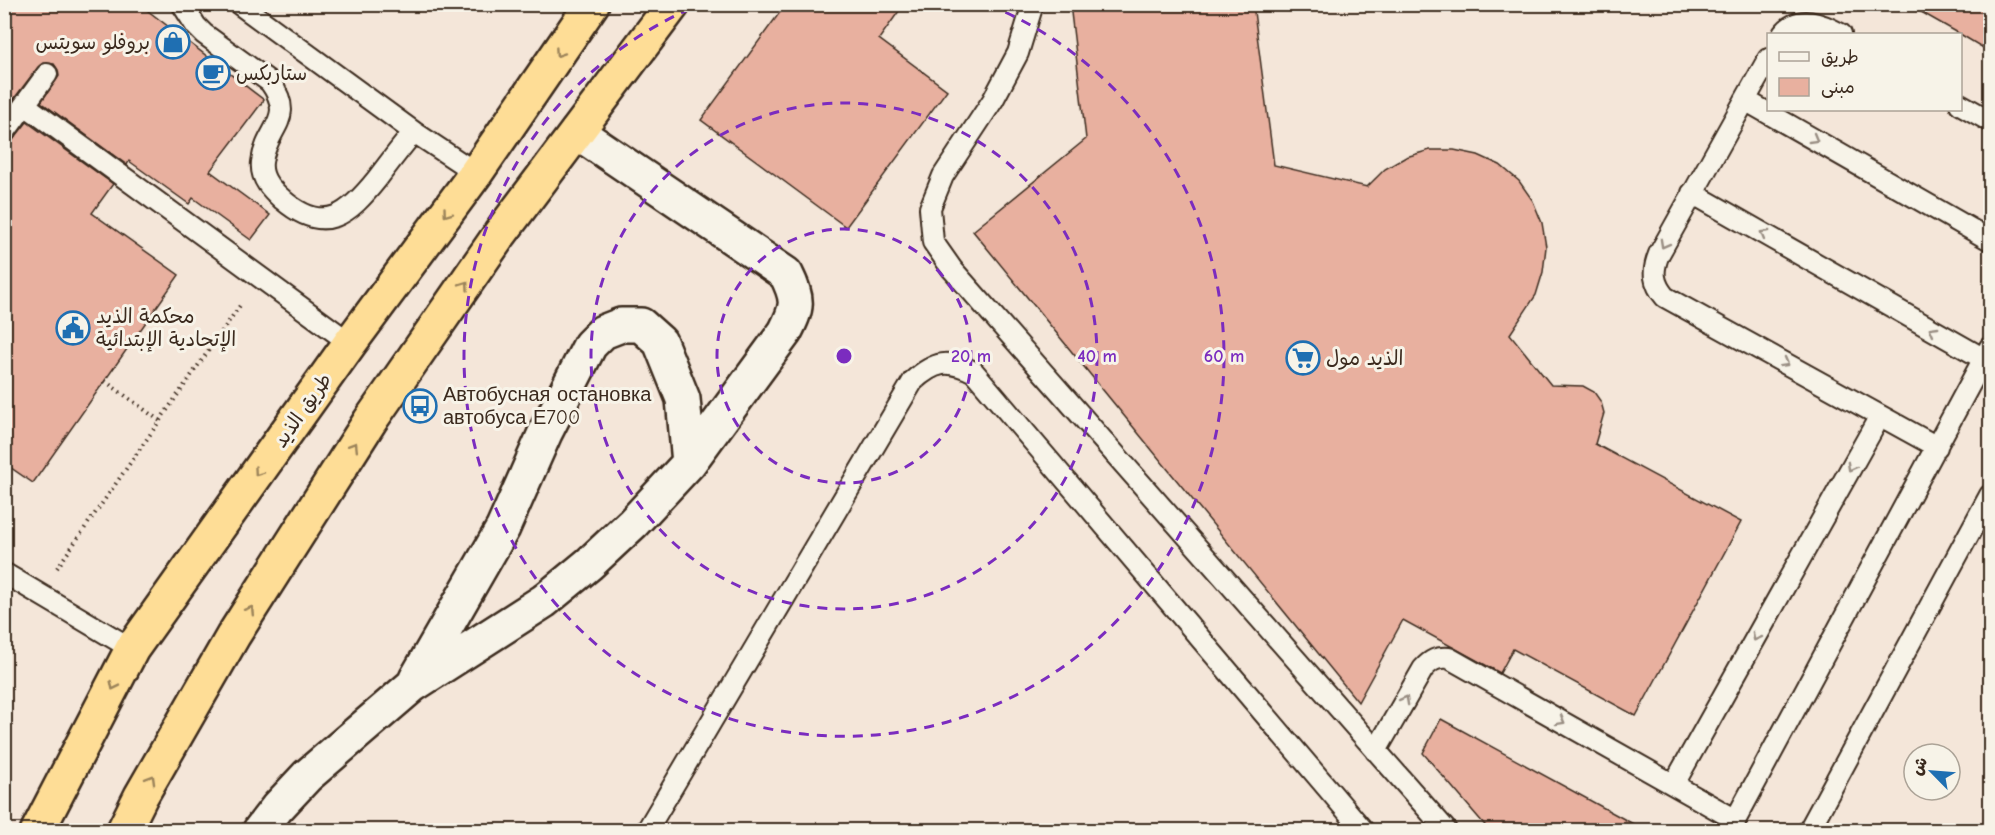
<svg xmlns="http://www.w3.org/2000/svg" width="1995" height="835" viewBox="0 0 1995 835" font-family="'Comic Neue','Playpen Sans Arabic',sans-serif">
	<style>
		.building { fill: #e8b09f; stroke: #3b2a1e; stroke-width: 1.5 }
		.lines { fill: none; stroke-linecap: round; stroke-linejoin: round }
		.service-casing { stroke: #3b2a1e; stroke-width: 24 }
		.minor-casing { stroke: #3b2a1e; stroke-width: 38 }
		.motorway-casing { stroke: #3b2a1e; stroke-width: 38 }
		.path { stroke: #3b2a1e; stroke-width: 4; stroke-dasharray: 1.5 4.5; stroke-linecap: butt }
		.service { stroke: #f7f3e8; stroke-width: 20 }
		.minor { stroke: #f7f3e8; stroke-width: 33 }
		.motorway { stroke: #fedd96; stroke-width: 33 }
		.oneway { stroke: #9c845a }
		.oneway2 { stroke: #998e83 }
		.ring { fill: none; stroke: #7b2cbf; stroke-width: 3; stroke-dasharray: 10 8 }
		.labels { text-anchor: middle; stroke-width: 6; stroke-linejoin: round; paint-order: stroke }
		.poi-label { font-size: 20px; fill: #3b2a1e; stroke: #f7f3e8; text-anchor: start }
		.street-label { font-size: 20px; fill: #3b2a1e; stroke: #f7f3e8 }
		.centre { fill: #7b2cbf; stroke: #f7f3e8; stroke-width: 3 }
		.ring-label { font-size: 18px; text-anchor: middle; font-weight: bold; fill: #7b2cbf; stroke: #f7f3e8; stroke-width: 6; stroke-linejoin: round; paint-order: stroke }
	</style>
	<rect width="100%" height="100%" fill="#f4e6d9"/>
	<filter id="ink" filterUnits="userSpaceOnUse"><feTurbulence type="fractalNoise" baseFrequency=".0167" numOctaves="2"/><feDisplacementMap in="SourceGraphic" scale="12" xChannelSelector="R" yChannelSelector="G"/><feConvolveMatrix kernelMatrix="1 2 1 2 8 2 1 2 1" color-interpolation-filters="sRGB"/></filter>
	<g filter="url(#ink)">
		<!-- building -->
		<path class="building" d="M4 4H139L264 100 210 171 270 215 251 240 193 198 189 204 129 161 127 165 41 102 59 76 58 70 54 64 43 63 38 67 4 112Z
			M786 4H904L879 39 947 90 846 227 701 120Z
			M1070 4H1253L1274 165 1367 187 1385 169 1406 157 1430 150H1454L1478 155 1500 165 1519 181 1533 201 1542 223 1546 247 1543 272 1536 295 1510 334 1551 385 1583 386 1594 392 1601 402 1604 413 1595 444 1741 522 1636 716 1513 649 1500 673 1403 620 1358 702 973 231 1086 139Z
			M1907 4H1990V52L1960 34Z
			M27 122 113 184 92 213 179 275 33 483 4 463V145L13 140Z
			M1441 719 1646 831H1490L1423 753Z"/>
		<g class="lines">
			<defs>
				<path id="service" d="M182 4 196 26 204 34 270 82C297 120 266 127 262 162 260 179 272 190 283 200 325 236 349 214 377 179 389 163 401 147 414 132
					M239 4 414 132 476 173
					M1033 4 1018 53 993 100 943 176 930 208 933 242 952 269 1446 830
					M1783 34C1799 13 1822 24 1841 34
					M1768 59 1659 254C1652 271 1653 283 1665 297L1937 447
					M1745 100 1990 240
					M1960 104 1990 121
					M25 105 350 343
					M4 133 47 74
					M1692 193 1984 359
					M4 573 132 649
					M1376 751 1423 669C1431 660 1437 657 1449 658L1736 820
					M1674 784 1880 416
					M647 830 913 381C935 361 948 359 974 372L1363 830
					M1730 830 1990 347
					M1809 830 1990 495"/>
				<path id="minor" d="M416 679 503 528 545 433 590 345 603 332 621 325H641L660 342 683 399 689 463
					M260 830 277 808 307 776 413 685 544 601 589 564 633 523 689 463 785 332C798 307 799 300 786 274L577 132"/>
				<path id="motorway" d="M38 830 132 649 350 343 476 173 592 4
					M124 830 141 796 233 636 370 421 500 234 673 4"/>
			</defs>
			<!-- service casing -->
			<use href="#service" class="service-casing"/>
			<!-- minor casing -->
			<use href="#minor" class="minor-casing"/>
			<!-- motorway casing -->
			<use href="#motorway" class="motorway-casing"/>
			<!-- path -->
			<path class="path" d="M105 381 160 421
				M57 568 241 304"/>
			<!-- service -->
			<use href="#service" class="service"/>
			<!-- minor -->
			<use href="#minor" class="minor"/>
			<!-- motorway -->
			<use href="#motorway" class="motorway"/>
		</g>
		<!-- one-way arrows -->
		<defs><path id="oneway-chevron" d="M-2-3.5L2.5 0L-2 3.5" fill="none" stroke-width="1.6" stroke-linecap="round" stroke-linejoin="round" transform="scale(1.5)"/></defs>
		<g class="oneway">
			<use href="#oneway-chevron" transform="translate(559 53) rotate(124)"/>
			<use href="#oneway-chevron" transform="translate(447 213) rotate(126)"/>
			<use href="#oneway-chevron" transform="translate(465 285) rotate(-55)"/>
			<use href="#oneway-chevron" transform="translate(354 446) rotate(-58)"/>
			<use href="#oneway-chevron" transform="translate(258 472) rotate(125)"/>
			<use href="#oneway-chevron" transform="translate(250 610) rotate(-58)"/>
			<use href="#oneway-chevron" transform="translate(114 686) rotate(116)"/>
			<use href="#oneway-chevron" transform="translate(151 779) rotate(-60)"/>
		</g>
		<g class="oneway2">
			<use href="#oneway-chevron" transform="translate(1814 139) rotate(30)"/>
			<use href="#oneway-chevron" transform="translate(1764 234) rotate(-150)"/>
			<use href="#oneway-chevron" transform="translate(1664 244) rotate(119)"/>
			<use href="#oneway-chevron" transform="translate(1933 330) rotate(-150)"/>
			<use href="#oneway-chevron" transform="translate(1785 363) rotate(29)"/>
			<use href="#oneway-chevron" transform="translate(1851 467) rotate(119)"/>
			<use href="#oneway-chevron" transform="translate(1756 637) rotate(119)"/>
			<use href="#oneway-chevron" transform="translate(1405 700) rotate(-61)"/>
			<use href="#oneway-chevron" transform="translate(1561 721) rotate(29)"/>
		</g>
	</g>
	<!-- distance rings -->
	<g class="ring">
		<circle cx="844" cy="356" r="127"/>
		<circle cx="844" cy="356" r="253"/>
		<path d="M989 5A380 380 0 1 1 699 5"/>
	</g>
	<!-- icons -->
	<defs>
		<symbol id="shop-ring" viewBox="-11 -11 22 22"><circle r="9.5" fill="#f7f3e8" stroke="#1f6fb2" stroke-width="1.5"/><path d="M-5-2.5h2.3a2.7 3.5 0 0 1 5.4 0H5L5.5 6h-11ZM-1.5-2.5h3a1.5 2.3 0 0 0-3 0Z" fill="#1f6fb2"/></symbol>
		<symbol id="cafe-ring" viewBox="-11 -11 22 22"><circle r="9.5" fill="#f7f3e8" stroke="#1f6fb2" stroke-width="1.5"/><path d="M-5.5-4.5H6V0H3Q3 3.5 0 3.5H-2.5Q-5.5 3.5-5.5 0ZM3-3.2v2h1.7v-2ZM-6 4.5H4V6H-6Z" fill="#1f6fb2"/></symbol>
		<symbol id="civic-ring" viewBox="-11 -11 22 22"><circle r="9.5" fill="#f7f3e8" stroke="#1f6fb2" stroke-width="1.5"/><path d="M-.6-6.5H3V-4.5H.6V-3L4-1V1h2V6H-6V1h2V-1L-.6-3ZM-1.2 2.5V6h2.4V2.5Z" fill="#1f6fb2"/></symbol>
		<symbol id="supermarket-ring" viewBox="-11 -11 22 22"><circle r="9.5" fill="#f7f3e8" stroke="#1f6fb2" stroke-width="1.5"/><path d="M-6-5.5h2.5l.6 2H6L4.5 2H-2.5L-4.4-4H-6ZM-1.5 3.2a1.3 1.3 0 1 0 .1 0ZM3 3.2a1.3 1.3 0 1 0 .1 0Z" fill="#1f6fb2"/></symbol>
		<symbol id="bus-ring" viewBox="-11 -11 22 22"><circle r="9.5" fill="#f7f3e8" stroke="#1f6fb2" stroke-width="1.5"/><path d="M-5-6H5V4H4V6H2V4H-2V6H-4V4H-5ZM-3.5-4V0h7V-4ZM-3.5 1.2v1.5H-2V1.2ZM2 1.2v1.5H3.5V1.2Z" fill="#1f6fb2"/></symbol>
	</defs>
	<g fill-rule="evenodd">
		<use href="#shop-ring" x="154" y="23" width="38" height="38"/>
		<use href="#cafe-ring" x="194" y="54" width="38" height="38"/>
		<use href="#civic-ring" x="54" y="309" width="38" height="38"/>
		<use href="#supermarket-ring" x="1284" y="339" width="38" height="38"/>
		<use href="#bus-ring" x="401" y="387" width="38" height="38"/>
	</g>
	<g class="labels">
		<!-- poi labels -->
		<g class="poi-label">
			<text x="150" y="49" text-anchor="end">بروفلو سويتس</text>
			<text x="236" y="80">ستاربكس</text>
			<text x="96" y="323">محكمة الذيد<tspan x="96" dy="23">الإتحادية الإبتدائية</tspan></text>
			<text x="1326" y="365">الذيد مول</text>
			<text x="443" y="401">Автобусная остановка<tspan x="443" dy="23">автобуса Е700</tspan></text>
		</g>
		<!-- street labels -->
		<g class="street-label">
			<text transform="translate(302 410) rotate(-55)" y="7">طريق الذيد</text>
		</g>
	</g>
	<circle cx="844" cy="356" r="9" class="centre"/>
	<g class="ring-label">
		<text x="971" y="362">20 m</text>
		<text x="1097" y="362">40 m</text>
		<text x="1224" y="362">60 m</text>
	</g>
	<!-- margin -->
	<rect width="1995" height="835" fill="none" stroke="#f7f3e8" stroke-width="24"/>
	<rect x="12" y="12" width="1971" height="811" fill="none" stroke="#3b2a1e" stroke-width="2" filter="url(#ink)"/>
	<!-- legend -->
	<rect x="1767" y="33" width="195" height="78" fill="#f7f3e8" stroke="#aca397" stroke-width="1.5"/>
	<rect x="1779" y="52" width="30" height="9" fill="#f7f3e8" stroke="#aca397" stroke-width="1.5"/>
	<text x="1821" y="63" font-size="18" fill="#3b2a1e">طريق</text>
	<rect x="1779" y="78" width="30" height="18" fill="#e8b09f" stroke="#aca397" stroke-width="1.5"/>
	<text x="1821" y="93" font-size="18" fill="#3b2a1e">مبنى</text>
	<!-- north arrow -->
	<g transform="translate(1932 772) rotate(295)"><circle r="28" fill="#f7f3e8" stroke="#aca397" stroke-width="1.5"/>
	<path d="M0-4.5L10 22L0 15L-10 22Z" fill="#1f6fb2"/>
	<text y="-9" font-size="16" font-weight="bold" text-anchor="middle" fill="#3b2a1e">ش</text>
	</g>
</svg>
